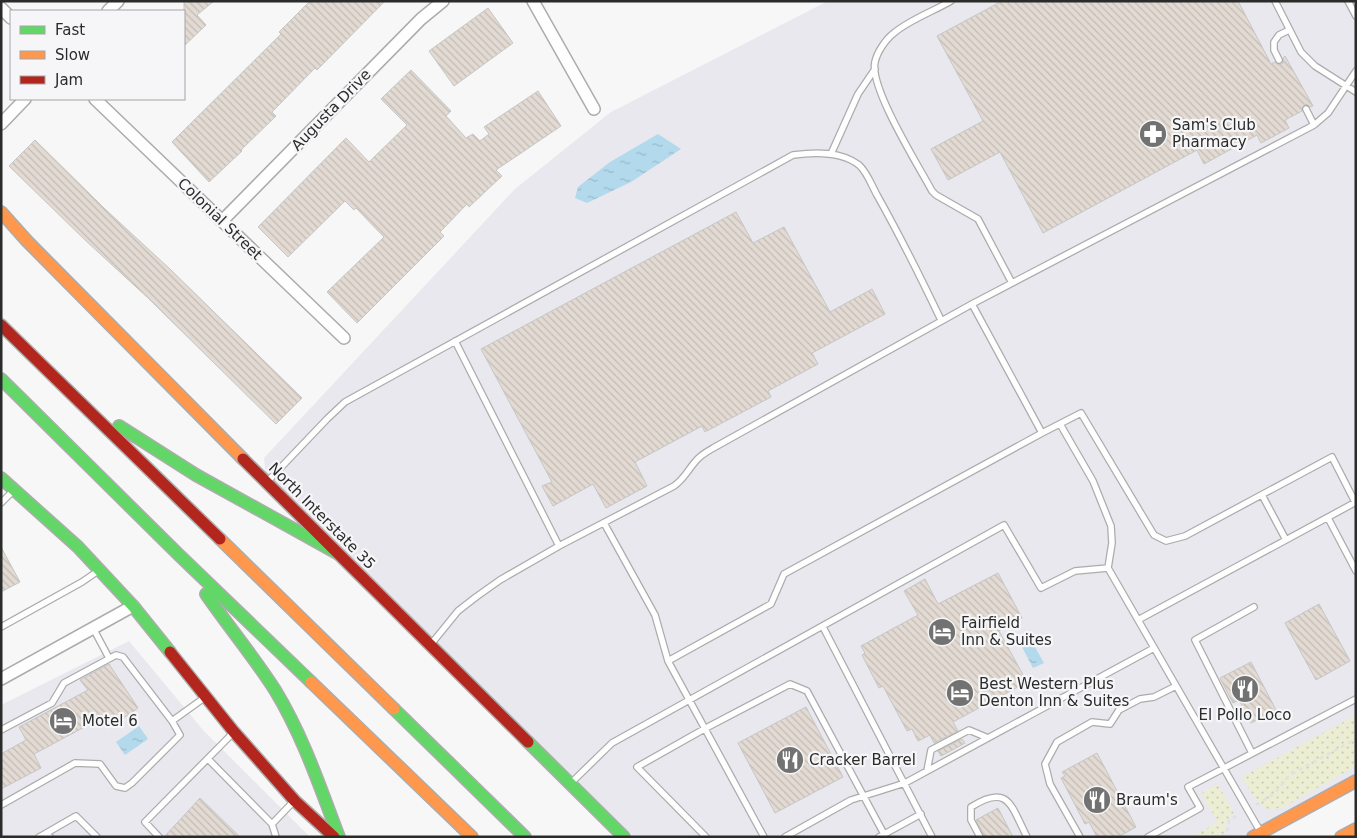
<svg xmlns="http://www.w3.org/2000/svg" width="1357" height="838" viewBox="0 0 1357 838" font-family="'DejaVu Sans',sans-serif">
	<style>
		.built { fill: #e8e8ee }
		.grass { fill: url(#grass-dots) }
		.water { fill: url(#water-ripples) }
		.building { fill: url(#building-back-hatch); stroke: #c6c6c6 }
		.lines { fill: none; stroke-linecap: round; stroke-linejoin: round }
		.lane-casing { stroke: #acacac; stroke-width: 8 }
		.street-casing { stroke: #acacac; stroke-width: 14 }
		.fast-casing { stroke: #acacac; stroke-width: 14 }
		.slow-casing { stroke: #acacac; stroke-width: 14 }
		.jam-casing { stroke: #acacac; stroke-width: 14 }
		.path { stroke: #e0e1e1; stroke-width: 2.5; stroke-dasharray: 4 4; stroke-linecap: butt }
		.lane { stroke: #fefefe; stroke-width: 5.5 }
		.street { stroke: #fefefe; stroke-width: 11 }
		.fast { stroke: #63d668; stroke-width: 11 }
		.slow { stroke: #ff974d; stroke-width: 11 }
		.jam { stroke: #b3261e; stroke-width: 11 }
		.labels { text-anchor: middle; stroke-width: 4.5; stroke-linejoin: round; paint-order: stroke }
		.street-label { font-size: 15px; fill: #2a2b2b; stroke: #f6f6f8 }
		.poi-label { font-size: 15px; fill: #2a2b2b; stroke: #f6f6f8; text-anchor: start }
	</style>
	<defs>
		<pattern id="grass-dots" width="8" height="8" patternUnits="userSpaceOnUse" patternTransform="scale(1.25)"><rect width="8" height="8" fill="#eceed3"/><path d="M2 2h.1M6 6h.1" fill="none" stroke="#cbccb5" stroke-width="1.8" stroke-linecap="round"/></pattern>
		<pattern id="water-ripples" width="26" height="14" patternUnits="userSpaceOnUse" patternTransform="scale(1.25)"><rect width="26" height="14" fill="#b2d9ec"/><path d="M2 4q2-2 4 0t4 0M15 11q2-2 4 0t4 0" fill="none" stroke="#99bacb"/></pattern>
		<pattern id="building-back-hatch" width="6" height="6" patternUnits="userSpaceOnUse" patternTransform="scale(1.25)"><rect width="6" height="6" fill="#e3dbd3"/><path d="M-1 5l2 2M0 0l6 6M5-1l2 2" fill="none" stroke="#c3bcb5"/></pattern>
	</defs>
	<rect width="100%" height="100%" fill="#f7f7f7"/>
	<!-- built -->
	<path class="built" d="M828 1H1356V781L1253 837H624L267 482 264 458 515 189 611 112Z
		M129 641 203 730 310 837H1V705Z"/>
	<!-- grass -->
	<path class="grass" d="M1356 715V766L1282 808 1267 809 1256 800 1242 777Z
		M1214 786H1219L1234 814 1227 819 1224 833 1216 837H1192L1218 822 1202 795 1203 792Z"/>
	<!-- water -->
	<path class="water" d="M658 134 681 149 631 182 587 203 575 198 578 187 610 162Z
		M1032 642 1044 663 1033 668 1022 647Z
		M139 726 148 739 125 755 116 742Z"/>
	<!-- building -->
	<path class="building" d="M184 1H214L197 15 206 25 184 46Z
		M310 1H385L317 70 315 68 272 112 276 116 241 150 242 151 209 182 172 142 281 34 279 32Z
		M1002 1H1238L1271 64 1275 62 1278 65 1282 64 1284 61 1283 58 1285 56 1313 106 1310 107 1307 104 1304 105 1302 111 1285 120 1289 128 1261 143 1257 135 1204 164 1197 150 1043 233 1000 152 948 180 931 149 983 121 937 36Z
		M488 8 513 43 454 86 429 51Z
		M411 70 451 111 446 116 466 138 473 134 480 141 489 134 484 127 538 91 561 126 496 170 502 176 469 207 467 204 440 232 444 236 357 323 327 292 384 237 356 208 354 210 345 201 288 257 258 227 346 138 369 162 407 125 381 99Z
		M35 140 105 209 170 269 302 398 276 424 148 298 85 240 9 166Z
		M736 212 753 243 784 227 830 312 872 289 885 314 812 353 818 364 768 391 771 397 705 432 702 426 635 462 647 486 606 508 593 484 553 506 542 486 552 482 481 349Z
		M1 547 20 582 1 592Z
		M998 573 1022 618 999 631 1027 682 953 722 958 731 934 743 930 735 918 741 912 729 907 731 883 686 879 688 862 655 865 653 861 646 918 615 904 591 925 579 938 604Z
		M1319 604 1350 661 1316 680 1285 623Z
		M1251 662 1276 710 1251 723 1239 700 1233 703 1220 678Z
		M109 664 138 708 112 726 105 716 34 754 41 768 1 789V754L26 740 19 727 88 690 80 680Z
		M806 707 843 777 775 813 738 743Z
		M962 739 965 743 941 756 938 751Z
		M1097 753 1136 827 1118 837H1097L1089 822 1085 824 1061 778 1065 776 1062 772Z
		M200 798 240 837H164Z
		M998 808 1013 837H985L976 820Z"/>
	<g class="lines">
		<defs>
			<path id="lane" d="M951 1C934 11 909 20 894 33 886 39 877 52 875 62 869 87 918 165 932 191L936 195 978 219 1012 283
				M1275 1 1301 52 1315 66 1356 92
				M1348 1 1356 16
				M1279 60 1274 50V42L1279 35 1289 30
				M1306 109 1314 125
				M831 154 858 94 875 69
				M972 304 1042 433 1081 413 1154 535 1166 541 1185 536 1332 457 1355 502
				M455 341 559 546
				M1060 424 1093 481 1111 526 1112 543 1108 568 1260 831
				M267 482 327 419 345 402 793 155C815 152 841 151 859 165 867 172 872 186 877 195 900 236 921 278 941 320
				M1262 495 1286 540
				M1 503 14 490
				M1328 518 1356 571
				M604 523 655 615 668 661 764 837
				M1138 620 1356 502
				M1 627 82 582 98 571
				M823 627 932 837
				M93 628 109 658
				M432 643 458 611 476 597 500 580 559 546 674 486C685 478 687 471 695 462 700 455 708 451 715 447L972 304 1314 125 1328 113 1356 71
				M668 661 771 604 784 574 1042 433
				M1 730 52 703 64 683 116 655 123 657 172 721 204 698
				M1252 753 1195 640 1254 607
				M208 759 272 824 294 801
				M927 771 931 750 969 730 988 738
				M571 783 612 743 1004 525 1041 588 1075 571 1108 568
				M1 805 75 763 100 764 116 786 125 788 132 783 180 735 172 721
				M272 824 276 837
				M43 835 76 816 97 837
				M39 837 43 835 50 837
				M159 837 145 822 232 734
				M706 837 637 767 706 728 790 684 807 691 884 834
				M785 837 851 800 905 783 1154 648
				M879 837 921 814
				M980 837 971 820V807C1009 783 1011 806 1027 837
				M1080 837 1050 784 1045 764 1057 742 1092 722 1110 724 1119 710 1140 699 1154 697 1176 686
				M1148 837 1200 808 1188 787 1356 699"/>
			<path id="street" d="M533 1 594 109
				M1 8 11 18
				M108 11 118 1
				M95 99 344 338
				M1 124 25 99
				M222 221 421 19 443 1
				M1 679 133 606"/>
			<path id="fast" d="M1 379 179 555 311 682
				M119 426 196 475 337 553
				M1 478 78 547 133 606 170 652
				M206 594C228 626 254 657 275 690 303 736 320 787 339 837
				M394 709 525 837
				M528 742 624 837"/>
			<path id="slow" d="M1 212 27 241 243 459
				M220 539 394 709
				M311 682 472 837
				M1253 837 1356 781
				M1341 837 1356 829"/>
			<path id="jam" d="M1 325 220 539
				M243 459 528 742
				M170 652 234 732 295 801 334 837"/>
		</defs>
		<!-- lane casing -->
		<use href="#lane" class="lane-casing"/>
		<!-- street casing -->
		<use href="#street" class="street-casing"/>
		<!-- fast casing -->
		<use href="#fast" class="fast-casing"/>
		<!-- slow casing -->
		<use href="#slow" class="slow-casing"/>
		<!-- jam casing -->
		<use href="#jam" class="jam-casing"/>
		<!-- path -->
		<path class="path" d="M1256 805 1275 793 1287 778 1295 772 1356 739
			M1221 837C1228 832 1229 828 1229 820L1240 814"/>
		<!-- lane -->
		<use href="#lane" class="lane"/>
		<!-- street -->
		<use href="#street" class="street"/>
		<!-- fast -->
		<use href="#fast" class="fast"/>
		<!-- slow -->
		<use href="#slow" class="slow"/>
		<!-- jam -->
		<use href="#jam" class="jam"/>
	</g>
	<!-- icons -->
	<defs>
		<symbol id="pharmacy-disc" viewBox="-11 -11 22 22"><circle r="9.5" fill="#727272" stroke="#f6f6f8"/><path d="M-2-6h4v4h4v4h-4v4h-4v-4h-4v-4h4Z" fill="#fff"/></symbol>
		<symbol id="hotel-disc" viewBox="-11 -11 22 22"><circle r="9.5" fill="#727272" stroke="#f6f6f8"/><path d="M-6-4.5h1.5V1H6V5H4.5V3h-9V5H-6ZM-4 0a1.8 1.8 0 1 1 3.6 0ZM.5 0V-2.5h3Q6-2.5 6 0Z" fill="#fff"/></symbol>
		<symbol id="restaurant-disc" viewBox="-11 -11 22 22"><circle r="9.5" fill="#727272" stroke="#f6f6f8"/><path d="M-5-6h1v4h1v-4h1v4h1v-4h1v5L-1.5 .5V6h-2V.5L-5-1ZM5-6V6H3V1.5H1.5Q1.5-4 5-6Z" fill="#fff"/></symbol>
	</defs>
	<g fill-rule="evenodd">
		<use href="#pharmacy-disc" x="1137" y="118" width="32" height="32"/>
		<use href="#hotel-disc" x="926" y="616" width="32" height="32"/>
		<use href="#restaurant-disc" x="1229" y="673" width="32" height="32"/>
		<use href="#hotel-disc" x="944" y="677" width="32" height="32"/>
		<use href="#hotel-disc" x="47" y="705" width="32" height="32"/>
		<use href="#restaurant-disc" x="774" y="744" width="32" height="32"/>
		<use href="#restaurant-disc" x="1081" y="784" width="32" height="32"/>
	</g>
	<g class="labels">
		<!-- street labels -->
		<g class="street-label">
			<text transform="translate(331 110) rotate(-46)" y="5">Augusta Drive</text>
			<text transform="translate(220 219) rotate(44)" y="5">Colonial Street</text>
			<text transform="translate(322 516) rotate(45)" y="5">North Interstate 35</text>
		</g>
		<!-- poi labels -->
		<g class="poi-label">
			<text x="1172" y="130">Sam's Club<tspan x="1172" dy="17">Pharmacy</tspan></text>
			<text x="961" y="628">Fairfield<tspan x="961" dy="17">Inn &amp; Suites</tspan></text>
			<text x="979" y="689">Best Western Plus<tspan x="979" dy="17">Denton Inn &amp; Suites</tspan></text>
			<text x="1245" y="720" text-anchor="middle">El Pollo Loco</text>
			<text x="82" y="726">Motel 6</text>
			<text x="809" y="765">Cracker Barrel</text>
			<text x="1116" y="805">Braum's</text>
		</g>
	</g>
	<!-- border -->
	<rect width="1357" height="838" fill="none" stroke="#2a2b2b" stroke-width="5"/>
	<!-- legend -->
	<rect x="10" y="10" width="175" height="90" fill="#f6f6f8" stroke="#a4a5a6"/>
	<rect x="20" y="26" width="25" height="8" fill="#63d668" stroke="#a4a5a6"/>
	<text x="55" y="35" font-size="15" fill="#2a2b2b">Fast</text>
	<rect x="20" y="51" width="25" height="8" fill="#ff974d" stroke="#a4a5a6"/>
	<text x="55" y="60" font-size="15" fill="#2a2b2b">Slow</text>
	<rect x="20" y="76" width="25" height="8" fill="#b3261e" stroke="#a4a5a6"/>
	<text x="55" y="85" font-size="15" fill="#2a2b2b">Jam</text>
</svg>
